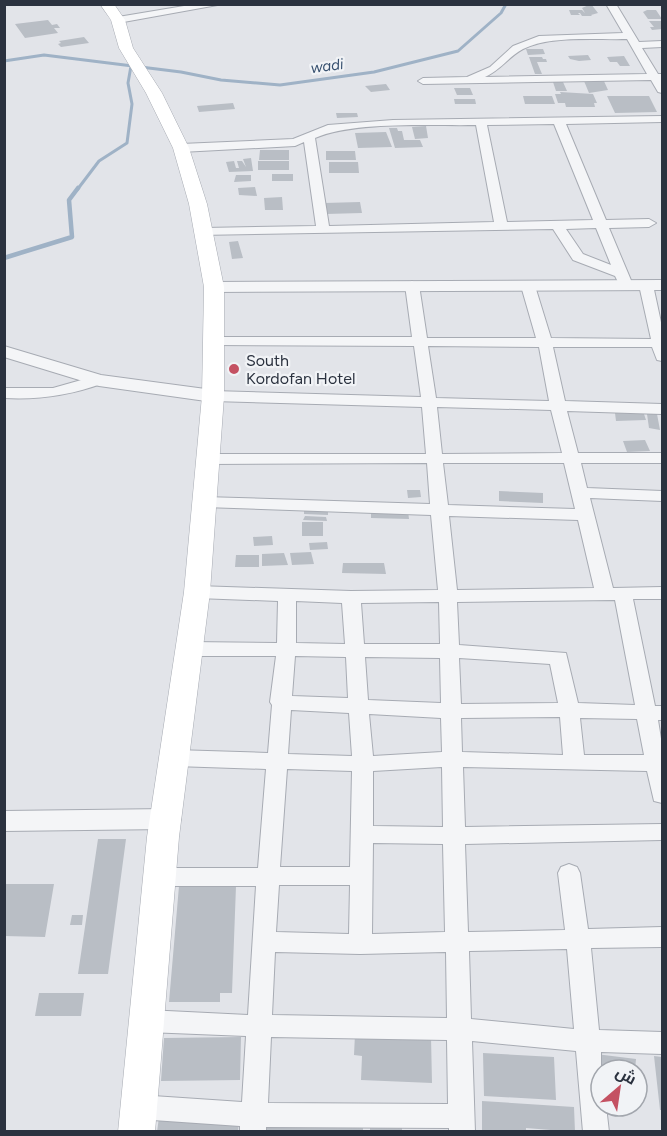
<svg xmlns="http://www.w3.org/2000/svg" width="667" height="1136" viewBox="0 0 667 1136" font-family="Figtree,Cairo,sans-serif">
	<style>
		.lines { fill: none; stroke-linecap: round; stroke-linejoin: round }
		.stream-far1 { stroke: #9fb2c6; stroke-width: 3 }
		.stream { stroke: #9fb2c6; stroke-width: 4.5 }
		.building { fill: #b9bec5 }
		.minor-casing { stroke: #a7abb3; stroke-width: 2 }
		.tertiary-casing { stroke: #a7abb3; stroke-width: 2 }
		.secondary-casing { stroke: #a7abb3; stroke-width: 1 }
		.minor { fill: #f4f5f7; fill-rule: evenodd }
		.tertiary { fill: #f4f5f7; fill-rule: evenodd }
		.secondary { fill: #fff; fill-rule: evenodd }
		.poi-dot { fill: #c45162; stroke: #f1f3f6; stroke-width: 2 }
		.labels { text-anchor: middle; stroke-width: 4.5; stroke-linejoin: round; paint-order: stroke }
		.far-water-label { font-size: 15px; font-style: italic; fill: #385170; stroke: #f1f3f6 }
		.poi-label { font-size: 16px; fill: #2b323f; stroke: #f1f3f6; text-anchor: start }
	</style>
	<rect width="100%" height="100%" fill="#e2e4e9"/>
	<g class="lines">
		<!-- stream-far1 -->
		<path class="stream-far1" d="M4 61 44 55 181 72 221 80 280 85 374 72 458 51 501 13 506 4
			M77 190 99 161 127 143 132 104 128 83 131 66"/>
		<!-- stream -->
		<path class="stream" d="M4 258 72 237 69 200 78 188"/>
	</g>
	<!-- building -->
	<path class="building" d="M591 4 598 13 591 15 592 16H582L580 13H578L580 15H571L569 10H582L585 13 582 8Z
		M647 10H656L662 19H648L643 12Z
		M48 20 52 25 57 24 60 28H54L58 33 25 38 15 24Z
		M649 21H661L662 29 652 30 650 27H654Z
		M84 37 89 43 61 47 58 44 61 43 59 41Z
		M526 49H543L545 54 528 55Z
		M588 55 591 60 579 61 570 59 568 56Z
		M624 56 630 66H620L617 62H610L607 57Z
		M529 57H542L543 59H546L547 62H537L542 74H535Z
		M594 79H603L608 90 589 93 584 81H595Z
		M553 82H563L567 91H556Z
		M386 84 390 90 371 92 365 86Z
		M454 88H470L473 95H457Z
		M560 92 593 94 597 103H594L595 107H566L565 103H558L555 94H561Z
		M523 96H552L555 104H525Z
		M607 96H649L657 112 615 113Z
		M454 99H475L476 104H455Z
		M233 103 235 109 199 112 197 106Z
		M336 113H357L358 117 337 118Z
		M426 126 428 138 415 139 412 127Z
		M389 128H397L398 131H402L404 140H420L423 147 395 148Z
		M386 132 392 147 358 148 355 133Z
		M260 150H289V160H259Z
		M326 151H355L356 160H326Z
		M251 158 253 171 229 172 226 162 234 161 236 168H239L237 161H242L246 167 243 159Z
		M258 161H289V170H258Z
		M329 162H358L359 173H329Z
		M272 174H293V181H272Z
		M236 175H251V181L234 182Z
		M255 187 257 196 239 195 238 188Z
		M282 197 283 210H265L264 198Z
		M360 202 362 213 326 214 324 203Z
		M238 241 243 258 232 259 229 242Z
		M615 413 644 414 646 420 616 421Z
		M647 414H657L660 430 649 428Z
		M645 440 650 451 627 452 623 441Z
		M407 490H420L421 497 408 498Z
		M499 491 543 493V503L499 501Z
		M304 508 328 509V515L304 514Z
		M371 509 408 511 409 519 371 518Z
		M305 516 326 517 327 521 303 520Z
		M302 522H323V536H302Z
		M272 536 273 545 254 546 253 537Z
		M327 542 328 549 310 550 309 543Z
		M311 552 314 564 292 565 290 553Z
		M284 553 288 565 262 566V554Z
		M236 555H259V567H235Z
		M343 563H384L386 574 342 573Z
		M98 839H126L108 974H78Z
		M4 884H54L45 937 4 936Z
		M179 886H236L232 993H220V1002H169Z
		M72 915H83L82 925H70Z
		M39 993H84L81 1016H35Z
		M355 1034 431 1037 432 1083 361 1080 362 1056 354 1055Z
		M241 1037 240 1080 161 1081 164 1038Z
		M483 1053 554 1057 556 1100 484 1096Z
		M596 1054 636 1059 635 1070H601V1096Z
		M654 1056 662 1057V1110H660Z
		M482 1101 574 1107 575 1132 526 1128V1132H482Z
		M159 1117 239 1121 238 1132H157Z
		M267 1121 363 1123V1132H266Z
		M370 1122 402 1124V1132H370Z"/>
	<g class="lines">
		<defs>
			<path id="minor" d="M196 4H223L118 23 113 20 118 17Z
				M606 4H616L639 42 662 41V47L642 48 658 74H662V93L658 92 651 80 423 84 418 81 423 78 467 77 490 67 513 46 539 36 623 33ZM627 39 647 74 485 77C502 69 508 57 523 49 550 35 596 40 627 39Z
				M662 116V122L566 124 606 220 649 219 656 223 649 227 609 228 633 285 626 289 621 288 615 276 573 260 553 229 199 235 197 232 199 229 204 228 316 226 304 142 295 146 181 152 175 148 181 144 293 139 328 125 393 120ZM554 124 593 220 507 222 487 125ZM476 125 494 222 329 226 315 138C354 121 432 126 476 125ZM596 228 611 265 583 254 566 229Z
				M412 281 419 285 427 338H536L521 286 528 282 535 286 551 338 651 339 639 285 646 281 653 285 662 327V361L657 360 652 347H553L565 401 662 404V414L567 411 578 453H662V463H581L587 488 662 491V501L590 498 613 588 662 587V599H633L655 706H662V720H658L662 745V803L654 801 647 771 463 767 465 827 662 824V840L465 844 468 932 565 930 558 873 561 867 569 864 577 867 580 873 588 929 662 927V947L591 948 599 1030 662 1032V1054L601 1052V1106H606L609 1132H583L576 1051 472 1041 475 1132H449V1128L266 1127V1132H240V1126L138 1119 129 1115 125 1107 129 1099 138 1095 242 1102 246 1036 147 1032 138 1029 135 1021 138 1013 147 1010 248 1015 256 886H161L153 883 150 877 153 871 161 868H258L266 769 175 766 168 763 165 758 168 753 175 750 268 753 272 705 270 702 276 656H189L182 654 179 649 182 644 189 642 277 643 278 601 197 598 191 596 188 592 191 588 197 586 351 591 438 590 431 515 204 507 198 506 195 502 198 498 204 497 430 504 427 463 208 464 200 459 208 454H426L422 407 213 401 205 396 213 391 421 397 414 346 213 345 206 341 213 337H412L405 285ZM428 346 539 347 549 401 436 398ZM437 407 551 410 562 453 442 454ZM443 463H564L575 509 448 505ZM449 516 578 520 594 588 457 590ZM615 600 635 705 578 703 566 653 459 645 457 602ZM296 601 342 603 345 644 296 643ZM439 602 440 644H364L361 603ZM295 656 346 657 348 698 292 696ZM365 657 440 658 441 703 368 700ZM459 658 550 664 558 703 461 704ZM291 710 349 713 352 756 288 754ZM369 714 441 718 442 752 373 756ZM560 717 563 755 462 752 461 718ZM580 718 637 719 644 755H584ZM442 767 443 827 373 826V771ZM287 769 352 771 350 867H280ZM373 843 443 844 445 932 372 934ZM279 885H350L349 934 276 932ZM567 949 574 1029 471 1019 469 951ZM275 952 360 954 446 952 447 1018 272 1015ZM271 1037 447 1040 448 1104 268 1103Z
				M99 375 104 377 107 380 104 383C71 395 40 400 4 398V388H53Z"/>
			<path id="tertiary" d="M662 280V290L214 292 208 291 205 287 208 283 214 282Z
				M4 346 101 375 213 390 220 392 223 396 220 400 213 402 99 386 4 357Z
				M167 809 177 812 181 819 177 826 167 829 4 831V811Z"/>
			<path id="secondary" d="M100 4H114L125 20 133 48 162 93 189 148 207 204 224 287V396L210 592 179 837 155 1132H118L147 837 184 592 202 396 204 287 189 204 173 148 146 93 119 48 111 20Z"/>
		</defs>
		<!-- minor casing -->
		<use href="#minor" class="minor-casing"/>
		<!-- tertiary casing -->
		<use href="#tertiary" class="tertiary-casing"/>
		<!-- secondary casing -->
		<use href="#secondary" class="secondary-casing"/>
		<!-- minor -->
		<use href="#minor" class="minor"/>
		<!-- tertiary -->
		<use href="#tertiary" class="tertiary"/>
		<!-- secondary -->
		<use href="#secondary" class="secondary"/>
	</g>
	<!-- markers -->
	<circle class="poi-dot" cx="234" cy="369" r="6"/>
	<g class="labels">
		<!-- far-water labels -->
		<g class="far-water-label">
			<text transform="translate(327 66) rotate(-8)" y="5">wadi</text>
		</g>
		<!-- poi labels -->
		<g class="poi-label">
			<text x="246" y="366">South<tspan x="246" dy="18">Kordofan Hotel</tspan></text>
		</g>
	</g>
	<!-- border -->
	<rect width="667" height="1136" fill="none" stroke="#2b323f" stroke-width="12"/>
	<!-- north arrow -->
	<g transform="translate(619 1088) rotate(29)"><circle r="28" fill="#f1f3f6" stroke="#a2a6ad" stroke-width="1.5"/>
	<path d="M0-4.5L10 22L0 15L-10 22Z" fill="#c45162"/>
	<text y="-9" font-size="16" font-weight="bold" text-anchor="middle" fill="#2b323f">ش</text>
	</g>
</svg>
